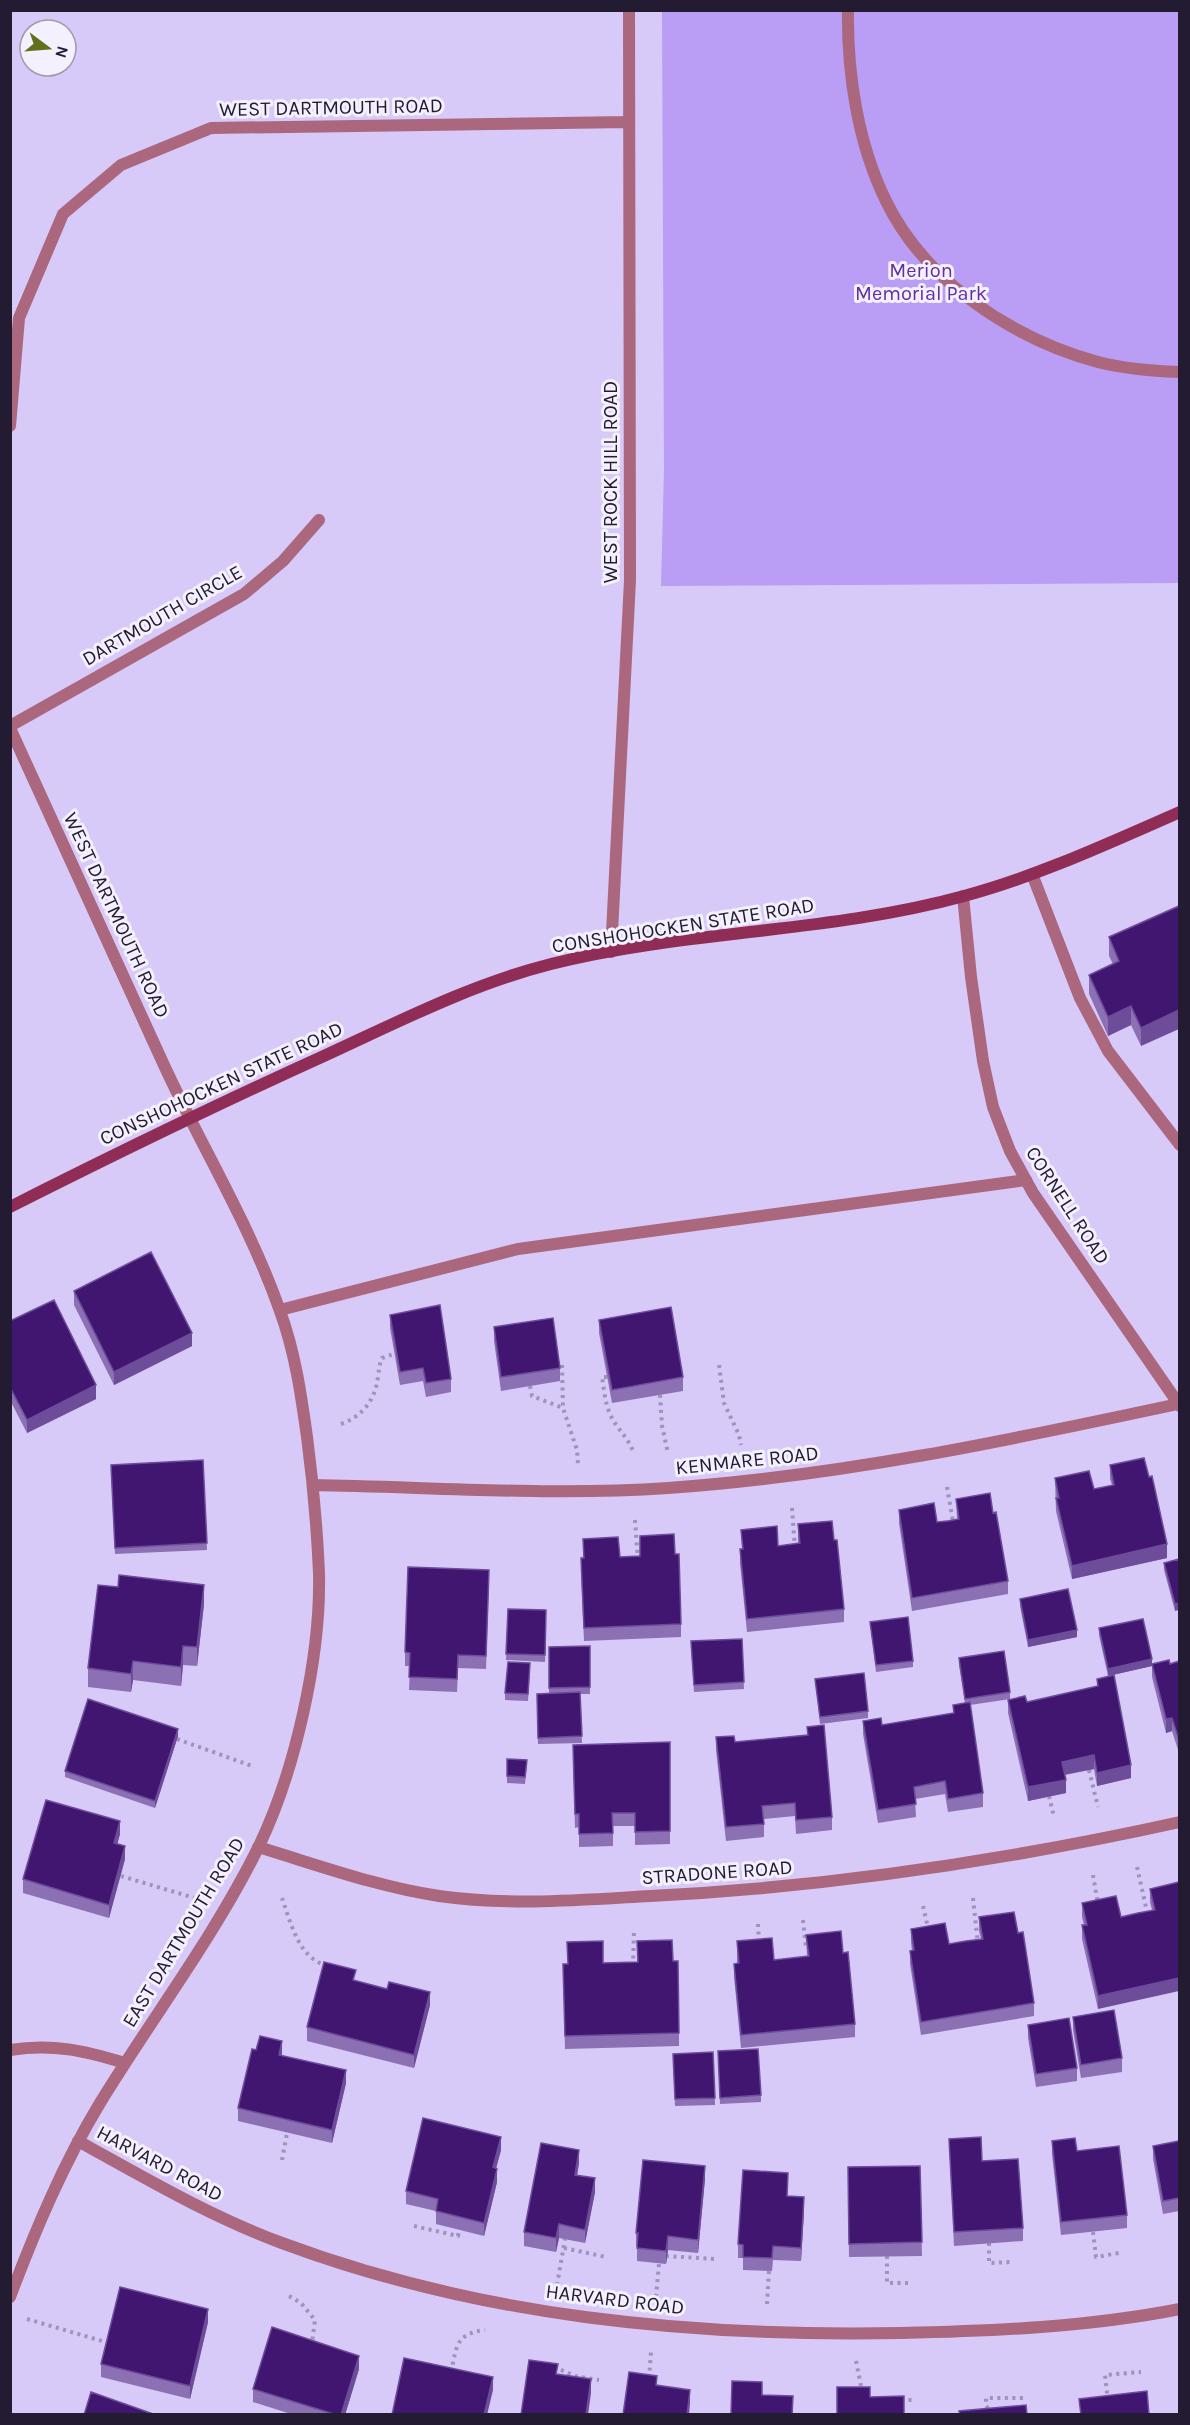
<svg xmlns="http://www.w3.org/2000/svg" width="1190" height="2425" viewBox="0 0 1190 2425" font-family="Karla,sans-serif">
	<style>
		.green { fill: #ba9df4 }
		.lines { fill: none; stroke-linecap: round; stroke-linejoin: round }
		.path { stroke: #9e93ba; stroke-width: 4; stroke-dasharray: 3 4.5; stroke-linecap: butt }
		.service { stroke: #ab677d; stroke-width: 12 }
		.minor { stroke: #ab677d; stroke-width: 12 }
		.secondary { stroke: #902d56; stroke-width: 12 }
		.wall { fill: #8c70b4 }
		.shaded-wall { fill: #6d4c9a }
		.building { fill: #401671; stroke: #6d4c9a; stroke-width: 1.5 }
		.labels { text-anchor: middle; stroke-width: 6; stroke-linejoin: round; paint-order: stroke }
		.street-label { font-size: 20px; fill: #221b31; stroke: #f4f0fd }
		.park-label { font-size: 20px; fill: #612fa1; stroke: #f4f0fd }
	</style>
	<rect width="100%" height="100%" fill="#d7c9f8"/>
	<!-- green -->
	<path class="green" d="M662 11H1179V583L661 586 664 470Z"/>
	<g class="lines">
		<!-- path -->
		<path class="path" d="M562 1365 563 1408 577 1450 578 1464
			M719 1365 724 1403 739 1435 741 1445
			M607 1377H602C604 1389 605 1403 610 1414 617 1430 628 1436 634 1454
			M530 1386 532 1396 563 1408
			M660 1395 662 1426 668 1453
			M341 1424C363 1416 375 1400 378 1377 379 1370 379 1365 382 1358L394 1354
			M947 1487 953 1522
			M792 1508 795 1549
			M635 1520 638 1561
			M177 1739 252 1766
			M1089 1770 1098 1807
			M1049 1796 1054 1817
			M1137 1867 1148 1916
			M1093 1875 1098 1904
			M121 1876 198 1899
			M282 1898C290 1921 299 1959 326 1965
			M973 1898 978 1945
			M923 1906 928 1928
			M803 1920 806 1948
			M758 1924 759 1942
			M633 1966 634 1931
			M282 2160 287 2133
			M414 2226 458 2236 459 2230
			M1093 2232 1096 2257 1119 2253
			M989 2243V2263L1011 2262
			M564 2248 606 2257
			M666 2256 715 2259
			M887 2256V2283H908
			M557 2285 565 2239
			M289 2296 301 2303 315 2320 312 2343
			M656 2297 659 2264
			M767 2304 769 2271
			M27 2319 109 2343
			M856 2361 862 2391
			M554 2367 575 2376 599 2380
			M451 2372C457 2346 455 2334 485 2330
			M649 2378 651 2352
			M901 2400H914
			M1108 2401 1105 2375 1141 2372
			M993 2414 986 2406V2398H1025"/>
		<!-- service -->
		<path class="service" d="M848 10C847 74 858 144 886 201 925 282 1014 339 1098 362 1125 369 1152 371 1180 372
			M1032 874 1080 998 1108 1051 1180 1145
			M280 1310 518 1249 1026 1180"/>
		<!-- minor -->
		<path class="minor" d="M10 426 19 318 63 214 121 165 211 128 629 122
			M10 726 244 594 283 561 319 520
			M10 728C61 839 112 951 163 1063 201 1146 250 1225 280 1311 295 1352 301 1394 307 1437 313 1482 317 1528 319 1573 321 1657 295 1772 258 1848 214 1937 152 2018 100 2103 63 2164 35 2231 10 2297
			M963 896 971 977 983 1061 993 1107 1010 1151 1033 1193 1180 1406
			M611 952 630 580 629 10
			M313 1485C431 1487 550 1496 668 1488 840 1476 1010 1440 1178 1404
			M258 1847C318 1865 378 1887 439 1896 510 1906 580 1900 650 1896 831 1887 1003 1861 1180 1822
			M10 2050C53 2043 85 2051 125 2063
			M78 2141C145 2178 211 2217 282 2243 480 2317 691 2337 901 2333 994 2331 1088 2327 1180 2309"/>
		<!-- secondary -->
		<path class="secondary" d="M10 1207C115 1154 220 1103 326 1055 400 1021 472 984 551 964 686 930 830 933 964 896 1038 876 1109 843 1180 812"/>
	</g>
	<!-- wall -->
	<path class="wall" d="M1179 906 1141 1046 1131 1025 1108 1036 1089 994V975L1113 964 1109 956V937Z
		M74 1291 192 1346 114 1385 74 1305Z
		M390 1315 451 1379V1392L426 1397 423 1381 400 1385 390 1328Z
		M599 1320 683 1377V1391L612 1403 599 1333Z
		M10 1321 96 1399 27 1433 10 1400Z
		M494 1327 560 1368V1381L501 1391 494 1341Z
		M203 1460 207 1550 115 1554 111 1472Z
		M1110 1465 1167 1558 1072 1579 1056 1511 1055 1478 1094 1489 1112 1485 1110 1479Z
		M956 1499 993 1513 1008 1581V1594L912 1611 899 1523V1510L937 1522 957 1519Z
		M798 1524 834 1540 844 1609V1622L747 1632 740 1563V1549H742L741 1530 778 1546 798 1544Z
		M583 1539 620 1557 675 1554 681 1624V1637L584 1641 581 1572V1558H583Z
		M1179 1559 1175 1611 1164 1570V1563Z
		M489 1583 486 1669 458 1668 457 1692 409 1690 410 1666H405V1652Z
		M1020 1599 1077 1637 1028 1647 1020 1606Z
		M204 1604 197 1666 183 1665 181 1686 133 1680 131 1692 88 1687V1668Z
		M508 1609 546 1610 545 1662 506 1660Z
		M870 1622 913 1661V1667L876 1672Z
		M1099 1628 1152 1664H1170L1179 1661V1753L1172 1731 1166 1733 1152 1677V1666L1108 1676 1099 1635Z
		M742 1639 744 1689 694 1692 691 1648Z
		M590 1646V1694H580L582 1743 538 1744 537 1694 549 1693V1647Z
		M959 1658 1010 1692V1699L970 1705 983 1793V1807L948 1812 945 1794 915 1799 916 1817 878 1823 863 1734V1721L882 1725 953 1713V1705L965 1703 959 1665Z
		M530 1670 528 1701 505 1700V1693Z
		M815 1679 868 1711V1718L820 1724Z
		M1097 1679 1131 1778 1097 1786 1094 1769 1065 1775 1066 1793 1028 1801 1008 1713V1700L1027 1702 1097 1687Z
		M807 1727 832 1817V1830L796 1834 795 1816 764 1819V1837L726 1841 716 1750V1737L735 1742 807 1735Z
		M178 1736 155 1808 65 1777V1771Z
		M670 1742V1844L635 1845V1826H613V1846L579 1847V1827L575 1828 573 1758Z
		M507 1759 527 1766 525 1784 507 1783Z
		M120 1834 117 1844 125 1859 109 1918 23 1893V1879Z
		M1179 1882 1098 2009 1082 1939V1925H1084L1082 1917V1903L1121 1917 1152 1910 1150 1902V1889Z
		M979 1917 1018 1933 1034 2003V2016L921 2035 910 1964V1951H912L911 1942V1929L949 1944 981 1939 979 1931Z
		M806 1935 843 1953 855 2024V2037L741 2048 734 1977V1964L737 1963V1941L774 1960 807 1956Z
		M637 1941 673 1961 679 2033V2046L565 2049 563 1964 637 1962Z
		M356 1981 430 2005 414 2068 307 2041V2027Z
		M1073 2017 1122 2058V2072L1081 2078 1073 2030Z
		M1028 2025 1077 2068V2081L1036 2087 1028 2038Z
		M718 2051 761 2095V2102L720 2104Z
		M713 2052 715 2105 675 2106 673 2054Z
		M282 2055 346 2083 332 2143 238 2121V2108Z
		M949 2139 982 2161 1023 2228V2241L954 2246Z
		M1052 2141 1077 2151 1127 2215V2228L1061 2235 1052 2154Z
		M1179 2141V2211L1163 2214 1153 2159V2146Z
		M501 2150 496 2168 497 2182 484 2236 436 2224V2211L406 2204V2191Z
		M579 2163 577 2175 595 2192 585 2243 559 2238 556 2252 524 2246V2232Z
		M920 2166 922 2256 849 2257 848 2167Z
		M705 2179 698 2253 668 2250 666 2264 637 2261V2246H636V2233Z
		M788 2196 804 2211 801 2261 773 2260 772 2271 743 2270V2258H738V2244Z
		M208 2322 190 2399 101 2377V2364Z
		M359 2369 345 2415H294L253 2402V2389Z"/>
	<!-- shaded-wall -->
	<path class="shaded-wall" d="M1131 1006V1025L1108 1036V1017Z
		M1179 1010V1029L1141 1046V1028Z
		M192 1333V1346L114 1385V1372Z
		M96 1385V1399L27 1433V1420Z
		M1167 1544V1558L1072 1579V1566Z
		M204 1585V1604L197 1666V1647Z
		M1179 1603V1610L1175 1611V1604Z
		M1077 1630V1637L1028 1647V1640Z
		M183 1646V1665L181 1686V1667Z
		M1152 1659V1666L1108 1676V1669Z
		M133 1661V1680L131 1692V1674Z
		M1172 1718V1731L1166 1733V1719Z
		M178 1729V1736L155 1808V1801Z
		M1094 1755V1769L1062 1775V1762Z
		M1131 1765V1778L1097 1786V1773Z
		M1066 1780V1793L1028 1801V1787Z
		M120 1821V1834L114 1856V1843Z
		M125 1846V1859L109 1918V1905Z
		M1179 1978V1991L1098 2009V1996Z
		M430 1992V2005L414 2068V2055Z
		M282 2041V2054L279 2068V2055Z
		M346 2070V2083L332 2143V2130Z
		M501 2137V2150L493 2180V2167Z
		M579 2150V2163L575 2188V2175Z
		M705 2166V2179L698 2253V2240Z
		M497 2169V2182L484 2236V2223Z
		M595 2178V2192L585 2243V2230Z
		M804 2197V2211L801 2261V2248Z
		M559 2224V2238L556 2252V2238Z
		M668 2236V2250L666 2264V2251Z
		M208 2309V2322L190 2399V2386Z
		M359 2356V2369L345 2415H341Z
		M493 2377V2390L487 2415H484Z
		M591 2379V2393L588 2415H586Z
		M690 2390V2403L689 2415H687Z"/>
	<!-- building -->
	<path class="building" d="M1179 906V1010L1141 1028 1131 1006 1108 1017 1089 975 1119 961 1109 937Z
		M151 1252 192 1333 114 1372 74 1291Z
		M54 1300 96 1385 27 1420 10 1387V1321Z
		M440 1305 451 1379 426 1383 423 1368 400 1372 390 1315Z
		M671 1307 683 1377 612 1390 599 1320Z
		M553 1318 560 1368 501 1377 494 1327Z
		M1144 1458 1149 1477 1152 1476 1167 1544 1072 1566 1056 1498H1059L1055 1478 1089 1471 1094 1489 1114 1485 1110 1465Z
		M203 1460 207 1543 115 1548 111 1465Z
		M990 1493 993 1513 996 1512 1008 1581 912 1598 899 1510 934 1503 937 1522 948 1521 959 1519 956 1499Z
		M832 1521 834 1540H837L844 1609 747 1619 740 1549H743L741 1530 777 1526 778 1546 800 1543 798 1524Z
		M674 1534 675 1554H679L681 1624 584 1628 581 1558H584L583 1539 618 1537 620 1557 640 1556V1536Z
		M1179 1559V1603L1175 1604 1164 1563Z
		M408 1567 489 1570 486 1656 458 1655 457 1679 409 1677 410 1653 405 1652Z
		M119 1575 204 1585 197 1647 183 1646 181 1667 133 1661 131 1674 88 1668 98 1585 118 1587Z
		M1068 1589 1077 1630 1028 1640 1020 1599Z
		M508 1609 546 1610 545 1655 506 1654Z
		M908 1617 913 1661 876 1665 870 1622Z
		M1143 1619 1152 1659 1108 1669 1099 1628Z
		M742 1639 744 1682 694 1685 691 1641Z
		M590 1646V1687L549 1688V1647Z
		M1004 1651 1010 1692 965 1699 959 1658Z
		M1169 1660 1170 1664 1179 1661V1740L1172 1718 1166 1719 1152 1664Z
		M508 1662 530 1663 528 1694 505 1693Z
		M864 1673 868 1711 820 1717 815 1679Z
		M1114 1675 1131 1765 1097 1773 1094 1755 1062 1762 1066 1780 1028 1787 1008 1700 1025 1696 1027 1702 1098 1686 1097 1679Z
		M580 1692 582 1736 538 1738 537 1694Z
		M88 1699 178 1729 155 1801 65 1771Z
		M970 1702 983 1793 948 1799 945 1781 914 1787 916 1804 878 1810 863 1721 881 1718 882 1725 954 1713 953 1705Z
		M824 1725 832 1817 796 1820 795 1803 762 1806 764 1824 726 1827 716 1737 734 1736 735 1742 808 1735 807 1727Z
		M670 1742V1831L635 1832V1813H612L613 1833 579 1834V1814H575L573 1745Z
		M507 1759 527 1760 525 1777 507 1776Z
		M46 1800 120 1821 114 1843 125 1846 109 1905 23 1879Z
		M1179 1882V1978L1098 1996 1082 1925H1087L1082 1903 1116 1896 1121 1917 1138 1913 1155 1910 1150 1889Z
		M1014 1912 1018 1933 1023 1932 1034 2003 921 2022 910 1951 914 1950 911 1929 945 1923 949 1944 966 1941 983 1939 979 1917Z
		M841 1931 843 1953 848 1952 855 2024 741 2035 734 1964 739 1963 737 1941 772 1938 774 1960 809 1956 806 1935Z
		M672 1940 673 1961H678L679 2033 565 2036 563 1964H568L567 1942 603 1941V1963L638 1962 637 1941Z
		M324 1962 356 1970 353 1980 387 1989 389 1982 430 1992 414 2055 307 2027Z
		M1114 2010 1122 2058 1081 2065 1073 2017Z
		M1069 2018 1077 2068 1036 2074 1028 2025Z
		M260 2036 282 2041 279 2055 346 2070 332 2130 238 2108 252 2049 256 2050Z
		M758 2049 761 2095 720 2098 718 2051Z
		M713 2052 715 2098 675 2099 673 2054Z
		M423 2118 501 2137 493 2167 497 2169 484 2223 436 2211 438 2199 406 2191Z
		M981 2137 982 2161 1018 2159 1023 2228 954 2232 949 2139Z
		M1075 2138 1077 2151 1119 2146 1127 2215 1061 2222 1052 2141Z
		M1179 2141V2198L1163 2201 1153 2146Z
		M541 2143 579 2150 575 2175 595 2178 585 2230 559 2224 556 2238 524 2232Z
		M643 2160 705 2166 698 2240 668 2236 666 2251 637 2248 638 2233H636Z
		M920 2166 922 2242 849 2244 848 2167Z
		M743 2170 788 2173 787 2196 804 2197 801 2248 773 2246 772 2258 743 2257V2245L738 2244Z
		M120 2287 208 2309 190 2386 101 2364Z
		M272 2327 359 2356 341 2415H337L253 2389Z
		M404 2358 493 2377 484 2415H392Z
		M529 2360 558 2364 556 2374 591 2379 586 2415H521Z
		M629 2372 657 2376 656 2385 690 2390 687 2415H623Z
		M732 2381 762 2382V2395L793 2396 792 2415H731Z
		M837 2387H870V2397L904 2396V2415H837Z
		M1147 2391 1149 2415H1081L1079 2399Z
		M91 2392 156 2415H84Z
		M1026 2405 1027 2415H960L959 2411Z"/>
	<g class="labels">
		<!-- street labels -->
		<g class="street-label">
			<text transform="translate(331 107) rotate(-1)" y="7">WEST DARTMOUTH ROAD</text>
			<text transform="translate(610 482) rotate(-90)" y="7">WEST ROCK HILL ROAD</text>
			<text transform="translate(162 615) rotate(-30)" y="7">DARTMOUTH CIRCLE</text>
			<text transform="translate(117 915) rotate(65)" y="7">WEST DARTMOUTH ROAD</text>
			<text transform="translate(683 925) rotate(-9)" y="7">CONSHOHOCKEN STATE ROAD</text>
			<text transform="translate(221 1083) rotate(-25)" y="7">CONSHOHOCKEN STATE ROAD</text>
			<text transform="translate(1068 1205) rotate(57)" y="7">CORNELL ROAD</text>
			<text transform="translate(747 1460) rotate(-6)" y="7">KENMARE ROAD</text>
			<text transform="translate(717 1872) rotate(-4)" y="7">STRADONE ROAD</text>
			<text transform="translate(183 1932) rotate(-59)" y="7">EAST DARTMOUTH ROAD</text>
			<text transform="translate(160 2163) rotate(28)" y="7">HARVARD ROAD</text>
			<text transform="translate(615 2299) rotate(7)" y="7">HARVARD ROAD</text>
		</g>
		<!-- park labels -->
		<g class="park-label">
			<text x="921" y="277">Merion<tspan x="921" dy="23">Memorial Park</tspan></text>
		</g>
	</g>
	<!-- border -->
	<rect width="1190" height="2425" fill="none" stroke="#221b31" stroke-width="24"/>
	<!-- north arrow -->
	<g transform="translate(48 48) rotate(106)"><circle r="28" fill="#f4f0fd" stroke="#a09bab" stroke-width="1.5"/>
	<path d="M0-4.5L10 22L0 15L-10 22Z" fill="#62701c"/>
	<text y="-9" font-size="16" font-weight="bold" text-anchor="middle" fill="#221b31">N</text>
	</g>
</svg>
